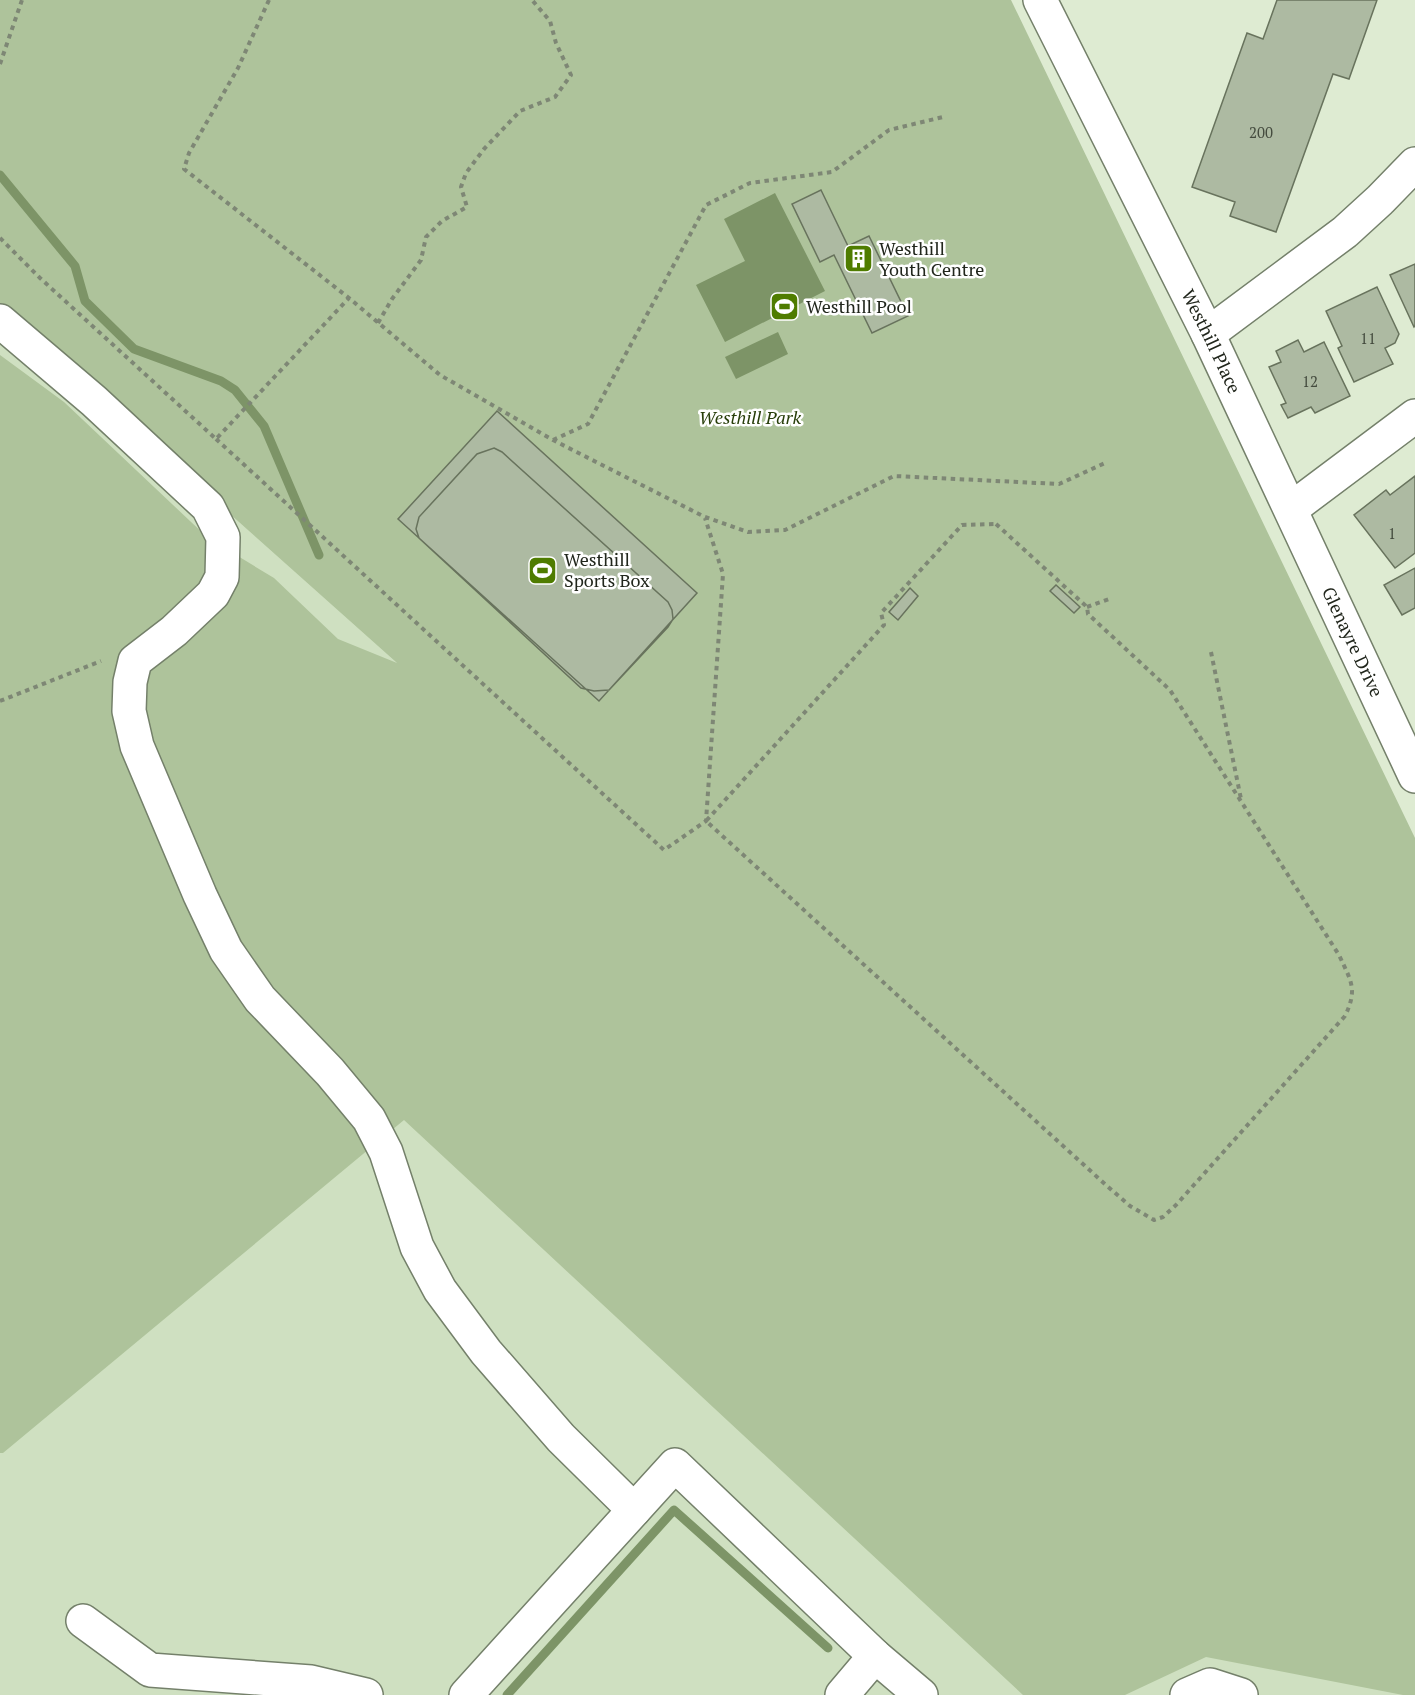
<svg xmlns="http://www.w3.org/2000/svg" width="1415" height="1695" viewBox="0 0 1415 1695" font-family="'PT Serif',serif">
	<style>
		.built { fill: #cfe0c1 }
		.green { fill: #aec39b }
		.water { fill: #7d9467 }
		.lines { fill: none; stroke-linecap: round; stroke-linejoin: round }
		.stream { stroke: #7d9467; stroke-width: 9 }
		.building { fill: #adbaa2; stroke: #68735d; stroke-width: 1.5 }
		.minor-casing { stroke: #74806a; stroke-width: 36 }
		.path { stroke: #7e8775; stroke-width: 4; stroke-dasharray: 4.5 4.5; stroke-linecap: butt }
		.minor { stroke: #fff; stroke-width: 33 }
		.labels { text-anchor: middle; stroke-width: 5; stroke-linejoin: round; paint-order: stroke }
		.number-label { font-size: 15px; fill: #444b3e }
		.poi-label { font-size: 18px; fill: #21261c; stroke: #fff; text-anchor: start }
		.street-label { font-size: 18px; fill: #21261c; stroke: #fff }
		.park-label { font-size: 18px; font-style: italic; fill: #283e0a; stroke: #fff }
	</style>
	<rect width="100%" height="100%" fill="#deebd2"/>
	<!-- built -->
	<path class="built" d="M0 309 1415 1571V1695H0Z"/>
	<!-- green -->
	<path class="green" d="M0 0H1011L1415 838V1695H1403L1206 1657 1125 1695H1023L404 1120 3 1453H0V355L64 402 208 538 274 578 338 639 397 663 0 309Z"/>
	<!-- water -->
	<path class="water" d="M775 193 825 291 725 342 696 285 745 261 724 219Z
		M778 332 788 354 736 379 725 357Z"/>
	<g class="lines">
		<!-- stream -->
		<path class="stream" d="M0 175 75 266 85 301 134 349 221 381 235 390 264 426 319 555
			M507 1695 674 1510 828 1648"/>
	</g>
	<!-- building -->
	<path class="building" d="M1277 0H1377L1349 79 1333 74 1276 232 1230 216 1235 202 1192 187 1247 33 1263 39Z
		M821 190 848 246 869 236 908 316 872 333 834 255 820 262 792 204Z
		M1415 264V326L1414 327 1390 275Z
		M1377 287 1399 334 1395 343 1385 348 1393 364 1354 382 1338 348 1342 346 1326 311Z
		M1298 340 1304 352 1324 342 1350 396 1315 413 1311 407 1288 418 1281 405 1286 403 1269 367 1281 362 1276 351Z
		M497 411 697 593 599 701 398 519Z
		M494 448 502 452 668 602 672 610 673 619 668 627 609 690 594 691 581 688 419 538 416 529 419 517 477 454Z
		M1415 476V553L1395 568 1354 515 1386 490 1390 495Z
		M1415 568V608L1402 615 1384 585Z
		M1056 585 1080 607 1074 613 1050 591Z
		M910 588 918 596 898 620 889 612Z"/>
	<g class="lines">
		<defs>
			<g id="minor">
				<path id="s1" d="M1040 0 1208 334 1415 776"/>
				<path d="M0 321 94 401 208 507 223 537 222 577 213 594 174 631 135 661 130 682 129 711 137 746 200 895 226 950 260 999 330 1072 369 1119 386 1152 417 1247 440 1290 486 1352 561 1438 634 1510"/>
				<path d="M1208 334 1345 232 1380 200 1415 164"/>
				<path d="M1291 509 1415 416"/>
				<path d="M83 1621 150 1670 311 1682 366 1695"/>
				<path d="M466 1695 675 1465 875 1656 921 1695"/>
				<path d="M842 1695 875 1656"/>
				<path d="M1187 1695 1210 1685 1241 1695"/>
			</g>
		</defs>
		<!-- minor casing -->
		<use href="#minor" class="minor-casing"/>
		<!-- path -->
		<path class="path" d="M269 0 238 68 189 153 184 169 349 298 440 375 553 440 606 467 705 517 748 532 785 530 894 476 1059 484 1105 463
			M0 64 22 0
			M0 238 40 278 216 439 349 298
			M378 323 392 299 421 260 426 237 442 221 467 207 461 187 466 173 484 149 520 111 555 97 571 75 556 43 550 21 532 0
			M216 439 664 850 706 821 723 574 705 518
			M553 440 588 424 706 205 750 183 832 172 889 130 943 117
			M996 524 1087 607 1088 614 1170 690 1339 955C1351 981 1358 989 1345 1016L1176 1205 1163 1217 1154 1220 1130 1206 1106 1185 706 821 884 625 881 613 962 525Z
			M1087 607 1112 598
			M1211 652 1241 799
			M0 701 101 661"/>
		<!-- minor -->
		<use href="#minor" class="minor"/>
	</g>
	<!-- icons -->
	<defs>
		<symbol id="building-square" viewBox="-11 -11 22 22"><rect x="-9" y="-9" width="18" height="18" rx="4" fill="#4f7c00" stroke="#fff"/><path d="M-4-6H4V6H1V3H-1V6H-4ZM-2.5-4.3h1.7v1.8h-1.7ZM.8-4.3h1.7v1.8H.8ZM-2.5-1h1.7V.8h-1.7ZM.8-1h1.7V.8H.8Z" fill="#fff"/></symbol>
		<symbol id="stadium-square" viewBox="-11 -11 22 22"><rect x="-9" y="-9" width="18" height="18" rx="4" fill="#4f7c00" stroke="#fff"/><path d="M0-5a6.5 5 0 1 0 0 10a6.5 5 0 1 0 0-10ZM-3.5-1.8h7v3.6h-7Z" fill="#fff"/></symbol>
	</defs>
	<g fill-rule="evenodd">
		<use href="#building-square" x="842" y="242" width="33" height="33"/>
		<use href="#stadium-square" x="768" y="290" width="33" height="33"/>
		<use href="#stadium-square" x="526" y="554" width="33" height="33"/>
	</g>
	<g class="labels">
		<!-- number labels -->
		<g class="number-label">
			<text x="1261" y="138">200</text>
			<text x="1368" y="344">11</text>
			<text x="1310" y="387">12</text>
			<text x="1392" y="539">1</text>
		</g>
		<!-- poi labels -->
		<g class="poi-label">
			<text x="879" y="255">Westhill<tspan x="879" dy="21">Youth Centre</tspan></text>
			<text x="806" y="313">Westhill Pool</text>
			<text x="564" y="566">Westhill<tspan x="564" dy="21">Sports Box</tspan></text>
		</g>
		<!-- street labels -->
		<g class="street-label">
			<text dy="6" stroke="none"><textPath href="#s1" startOffset="382">Westhill Place</textPath></text>
			<text dy="6" stroke="none"><textPath href="#s1" startOffset="714">Glenayre Drive</textPath></text>
		</g>
		<!-- park labels -->
		<g class="park-label">
			<text x="750" y="424">Westhill Park</text>
		</g>
	</g>
</svg>
